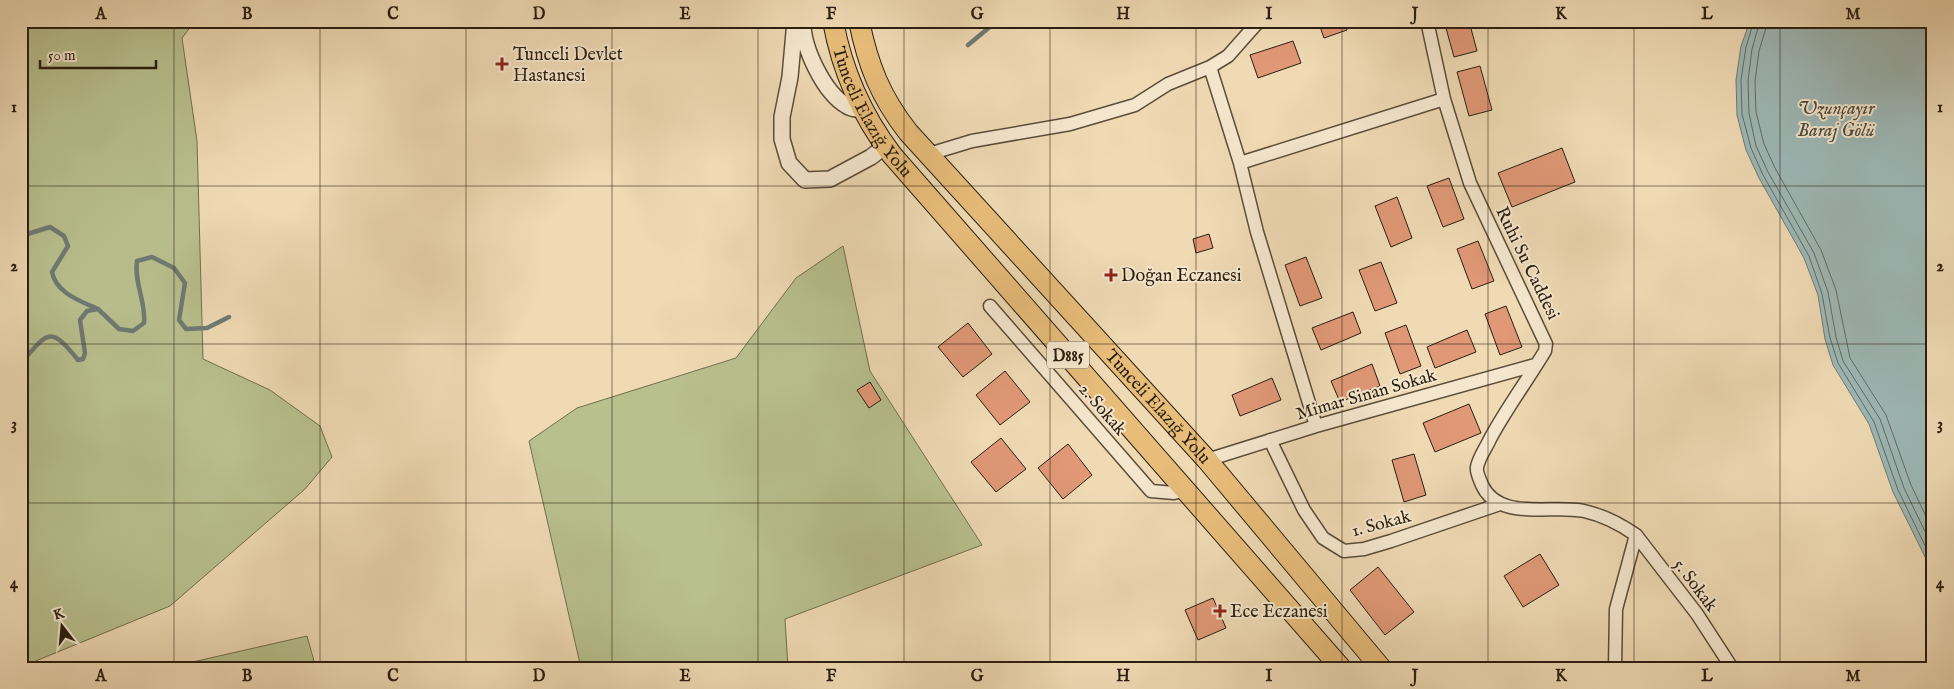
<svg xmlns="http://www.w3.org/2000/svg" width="1954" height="689" viewBox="0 0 1954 689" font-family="'IM FELL English',serif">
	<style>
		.green { fill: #b8c08e; stroke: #706f4f }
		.water { fill: #9db8b6; stroke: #6f7a74 }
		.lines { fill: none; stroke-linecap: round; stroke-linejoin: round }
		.shore { stroke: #636b63; stroke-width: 1 }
		.stream { stroke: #6f7a74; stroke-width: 4.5 }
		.building { fill: #e09877; stroke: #291e10 }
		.minor-casing { stroke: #5a4d39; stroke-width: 15 }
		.tertiary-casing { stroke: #5a4d39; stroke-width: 18 }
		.primary-casing { stroke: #291e10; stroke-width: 22 }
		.minor { stroke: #f5e7ce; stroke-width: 12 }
		.tertiary { stroke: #f5e7ce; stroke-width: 15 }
		.primary { stroke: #e8bd7a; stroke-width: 20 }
		.grid { fill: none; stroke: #291e10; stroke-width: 1; stroke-opacity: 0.55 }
		.poi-dot { fill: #8f2418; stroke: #f5e7ce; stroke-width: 2 }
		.labels { text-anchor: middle; stroke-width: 4; stroke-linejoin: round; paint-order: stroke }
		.shield { fill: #f5e7ce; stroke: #665a49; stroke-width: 1 }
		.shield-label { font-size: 16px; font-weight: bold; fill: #291e10 }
		.poi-label { font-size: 18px; fill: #291e10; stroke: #f5e7ce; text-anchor: start }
		.street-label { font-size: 18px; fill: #291e10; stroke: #f5e7ce }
		.water-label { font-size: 19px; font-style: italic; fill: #4c4c42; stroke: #f5e7ce }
		.neatline { fill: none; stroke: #291e10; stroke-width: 2 }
		.grid-label { font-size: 16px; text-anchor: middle; font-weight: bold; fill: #291e10 }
	</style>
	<rect width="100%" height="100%" fill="#efdab4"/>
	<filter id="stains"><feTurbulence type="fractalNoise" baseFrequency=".004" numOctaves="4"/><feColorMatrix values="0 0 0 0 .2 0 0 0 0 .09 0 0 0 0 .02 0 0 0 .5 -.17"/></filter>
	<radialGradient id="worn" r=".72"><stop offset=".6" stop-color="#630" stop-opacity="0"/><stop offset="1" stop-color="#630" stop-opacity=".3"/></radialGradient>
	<!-- green -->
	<path class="green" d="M21 21H195L182 38 197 141 203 359 270 390 320 426 332 457 305 489 170 606 21 667Z
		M843 246 870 371 982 545 785 619 788 668H581L529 441 577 408 736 358 796 278Z
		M307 636 316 668H166Z"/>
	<!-- water -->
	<path class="water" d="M1933 21V573L1893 492 1869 424 1833 365 1825 339 1818 295 1804 258 1759 178 1746 150 1737 115 1736 80 1741 46 1750 21Z"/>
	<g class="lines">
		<!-- shore -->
		<path class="shore" d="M1754 21 1746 47 1741 80 1742 114 1751 148 1763 175 1809 256 1822 294 1830 338 1838 363 1874 422 1898 490 1933 562
			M1760 21 1752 49 1748 81 1749 113 1756 146 1768 172 1814 253 1828 292 1836 337 1843 361 1880 419 1904 488 1933 548
			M1768 21 1759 51 1755 81 1756 112 1764 144 1775 168 1821 250 1836 290 1850 358 1886 415 1911 485 1933 531"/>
		<!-- stream -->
		<path class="stream" d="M968 45 997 21
			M21 236 50 227 64 236 68 246 52 272C56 293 80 301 98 309
			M21 363C48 332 50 325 78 360L83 359 85 353 80 320 87 311 98 309 119 329 133 331 144 323C146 301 134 284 137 261L152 257 174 268 185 283 179 320 186 329 207 328 229 317"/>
	</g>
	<!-- building -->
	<path class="building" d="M1318 21H1344L1347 30 1324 38Z
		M1444 21H1469L1477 51 1454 57Z
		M1293 41 1301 63 1258 78 1250 55Z
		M1480 66 1492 110 1469 116 1457 72Z
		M1562 148 1575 182 1512 207 1498 173Z
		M1449 178 1464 219 1443 227 1427 186Z
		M1397 197 1412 238 1391 247 1375 206Z
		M1209 234 1213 248 1196 253 1193 239Z
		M1478 241 1494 281 1472 289 1457 249Z
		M1306 257 1322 298 1300 306 1285 265Z
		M1381 262 1397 303 1375 311 1359 270Z
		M1506 306 1522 347 1500 355 1485 314Z
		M1353 312 1361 333 1321 350 1312 328Z
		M968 323 992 354 963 377 938 347Z
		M1406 325 1421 366 1400 374 1385 333Z
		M1467 330 1476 352 1435 368 1427 347Z
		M1372 364 1380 386 1340 402 1331 381Z
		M1005 371 1030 402 1000 425 976 395Z
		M1272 378 1281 400 1240 416 1232 395Z
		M870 382 881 400 869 408 857 390Z
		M1469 404 1481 433 1435 452 1423 423Z
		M1001 438 1026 469 996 492 971 462Z
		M1068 444 1092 475 1063 499 1038 468Z
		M1414 454 1426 495 1404 502 1392 460Z
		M1540 554 1559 585 1523 607 1504 576Z
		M1378 567 1414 612 1385 635 1350 590Z
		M1213 598 1226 628 1198 640 1185 610Z"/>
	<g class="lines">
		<defs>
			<path id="minor" d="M1427 21 1444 99 1470 183 1546 344 1545 351C1527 381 1506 409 1490 439 1486 448 1479 457 1477 467 1476 472 1480 480 1482 485 1499 522 1552 504 1584 511 1602 515 1620 524 1636 535L1697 614 1732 668
				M1210 67 1240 163 1257 232 1316 426
				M929 154 972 141 1070 124 1135 105 1168 84 1210 67 1228 56 1259 21
				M1240 163 1444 99
				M990 306 1151 491 1174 493 1187 490
				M1270 440 1304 510 1323 538 1344 551 1364 549 1391 541 1500 504
				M1207 460 1316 426 1535 365
				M1615 668 1616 609 1636 535"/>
			<path id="tertiary" d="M795 21 790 77 782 117V139L789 163 805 180 830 179 871 157 885 146
				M803 21C802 47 824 93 847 106 851 109 857 109 862 110"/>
			<g id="primary">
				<path id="s1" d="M833 21C842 71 861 114 892 155L1341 668"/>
				<path id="s2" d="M859 21C868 65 880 96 908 132L1207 460 1381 668"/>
			</g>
		</defs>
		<!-- minor casing -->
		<use href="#minor" class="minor-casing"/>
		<!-- tertiary casing -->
		<use href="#tertiary" class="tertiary-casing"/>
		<!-- primary casing -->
		<use href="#primary" class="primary-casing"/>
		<!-- minor -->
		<use href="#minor" class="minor"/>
		<!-- tertiary -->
		<use href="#tertiary" class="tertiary"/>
		<!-- primary -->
		<use href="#primary" class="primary"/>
	</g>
	<!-- grid -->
	<path class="grid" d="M174 21V668M320 21V668M466 21V668M612 21V668M758 21V668M904 21V668M1050 21V668M1196 21V668M1342 21V668M1488 21V668M1634 21V668M1780 21V668M21 186H1933M21 344H1933M21 503H1933"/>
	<!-- markers -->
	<g class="poi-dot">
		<path d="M499.5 56.5h5v5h5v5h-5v5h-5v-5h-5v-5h5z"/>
		<path d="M1108.5 267.5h5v5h5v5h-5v5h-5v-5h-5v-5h5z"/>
		<path d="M1217.5 603.5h5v5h5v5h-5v5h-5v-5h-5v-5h5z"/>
	</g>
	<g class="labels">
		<!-- shield labels -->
		<rect class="shield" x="1047" y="341.5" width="42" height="27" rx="4"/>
		<g class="shield-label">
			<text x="1068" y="361">D885</text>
		</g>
		<!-- poi labels -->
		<g class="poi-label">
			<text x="513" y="60">Tunceli Devlet<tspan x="513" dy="21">Hastanesi</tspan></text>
			<text x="1121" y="281">Doğan Eczanesi</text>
			<text x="1230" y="617">Ece Eczanesi</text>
		</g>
		<!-- street labels -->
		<g class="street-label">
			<text dy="6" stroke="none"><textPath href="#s1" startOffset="100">Tunceli Elazığ Yolu</textPath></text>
			<text transform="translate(1528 263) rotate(64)" y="6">Ruhi Su Caddesi</text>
			<text transform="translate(1366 394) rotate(-16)" y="6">Mimar Sinan Sokak</text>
			<text dy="6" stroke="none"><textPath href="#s2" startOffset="494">Tunceli Elazığ Yolu</textPath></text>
			<text transform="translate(1103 409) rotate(49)" y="6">2. Sokak</text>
			<text transform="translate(1381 523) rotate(-15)" y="6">1. Sokak</text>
			<text transform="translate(1696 585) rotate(53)" y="6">5. Sokak</text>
		</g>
		<!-- water labels -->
		<g class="water-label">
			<text x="1836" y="114">Uzunçayır<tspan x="1836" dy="22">Baraj Gölü</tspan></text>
		</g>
	</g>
	<!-- margin -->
	<rect width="1954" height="689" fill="none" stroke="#efdab4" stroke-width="55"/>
	<!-- north arrow -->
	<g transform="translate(62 626) rotate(344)" stroke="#f5e7ce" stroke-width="4" paint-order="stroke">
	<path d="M0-4L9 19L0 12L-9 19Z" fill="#291e10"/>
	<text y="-8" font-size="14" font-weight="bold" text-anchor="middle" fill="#291e10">K</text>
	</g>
	<!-- scale -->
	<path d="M40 60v8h116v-8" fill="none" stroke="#291e10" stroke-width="2.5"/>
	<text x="48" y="60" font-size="15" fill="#291e10" stroke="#f5e7ce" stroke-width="4" paint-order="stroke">50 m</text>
	<rect x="28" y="28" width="1898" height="634" class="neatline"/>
	<g class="grid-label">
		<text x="101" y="19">A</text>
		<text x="247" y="19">B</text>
		<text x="393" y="19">C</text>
		<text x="539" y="19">D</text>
		<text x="685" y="19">E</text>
		<text x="831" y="19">F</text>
		<text x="977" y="19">G</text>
		<text x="1123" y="19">H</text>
		<text x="1269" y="19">I</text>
		<text x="1415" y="19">J</text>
		<text x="1561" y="19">K</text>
		<text x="1707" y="19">L</text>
		<text x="1853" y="19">M</text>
		<text x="14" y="112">1</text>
		<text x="1940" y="112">1</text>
		<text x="14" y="271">2</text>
		<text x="1940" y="271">2</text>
		<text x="14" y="429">3</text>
		<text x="1940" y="429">3</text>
		<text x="14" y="588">4</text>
		<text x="1940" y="588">4</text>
		<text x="101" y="681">A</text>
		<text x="247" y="681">B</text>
		<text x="393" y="681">C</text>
		<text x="539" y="681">D</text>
		<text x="685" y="681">E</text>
		<text x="831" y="681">F</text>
		<text x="977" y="681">G</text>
		<text x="1123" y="681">H</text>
		<text x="1269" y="681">I</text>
		<text x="1415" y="681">J</text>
		<text x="1561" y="681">K</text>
		<text x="1707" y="681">L</text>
		<text x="1853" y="681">M</text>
	</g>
	<rect width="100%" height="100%" filter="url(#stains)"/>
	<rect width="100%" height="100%" fill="url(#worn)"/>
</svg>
